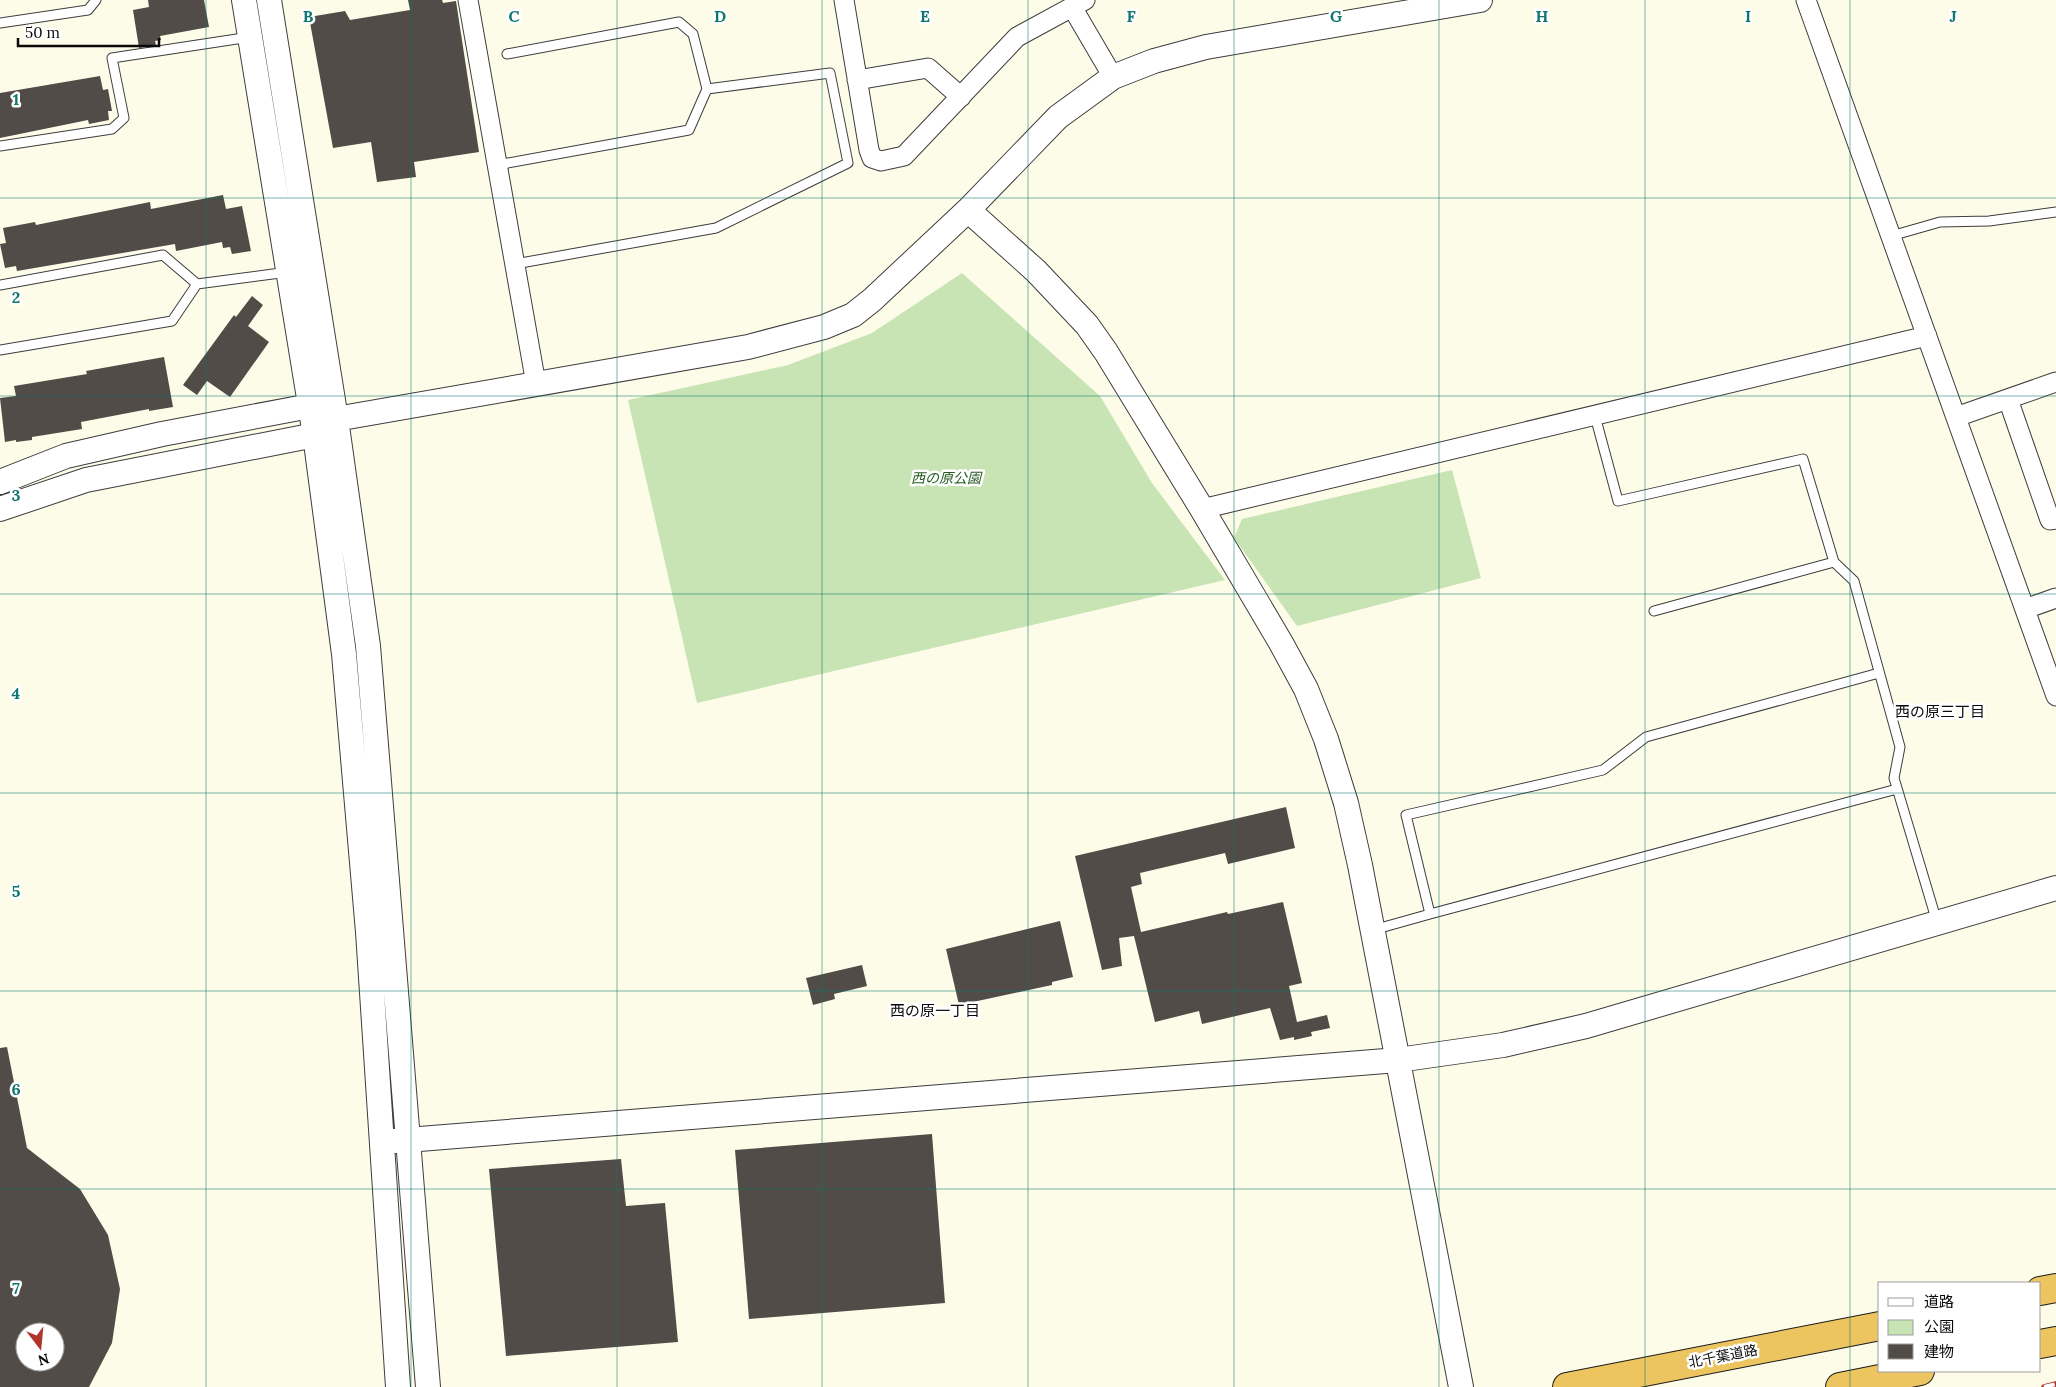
<svg xmlns="http://www.w3.org/2000/svg" width="2056" height="1387" viewBox="0 0 2056 1387" font-family="Lora,'Noto Sans JP',serif">
	<style>
		.green { fill: #c8e4b5 }
		.building { fill: #514c47; fill-rule: evenodd }
		.lines { fill: none; stroke-linecap: round; stroke-linejoin: round }
		.service-casing { stroke: #3d3d3d; stroke-width: 11 }
		.minor-casing { stroke: #3d3d3d; stroke-width: 21 }
		.tertiary-casing { stroke: #3d3d3d; stroke-width: 26 }
		.trunk-casing { stroke: #1b1b1b; stroke-width: 30 }
		.service { stroke: #fff; stroke-width: 9 }
		.minor { stroke: #fff; stroke-width: 19 }
		.tertiary { stroke: #fff; stroke-width: 24 }
		.trunk { stroke: #ecc460; stroke-width: 28 }
		.rail-casing { stroke: #af352d; stroke-width: 5.5 }
		.rail { stroke: #fff; stroke-width: 4; stroke-dasharray: 11; stroke-linecap: butt }
		.grid { fill: none; stroke: #0f766e; stroke-width: 1; stroke-opacity: 0.55 }
		.labels { text-anchor: middle; stroke-width: 5; stroke-linejoin: round; paint-order: stroke }
		.park-label { font-size: 14px; font-style: italic; fill: #265b20; stroke: #fff }
		.street-label { font-size: 14px; fill: #0a0a0a; stroke: #fff }
		.neighbourhood-label { font-size: 15px; fill: #0a0a0a; stroke: #fff }
		.grid-label { font-size: 16px; text-anchor: middle; font-weight: bold; fill: #0f766e; stroke: #fff; stroke-width: 5; stroke-linejoin: round; paint-order: stroke }
	</style>
	<rect width="100%" height="100%" fill="#fdfce8"/>
	<!-- green -->
	<path class="green" d="M962 273 1100 396 1152 483 1225 580 697 703 628 400 788 365 872 333Z
		M1452 470 1481 578 1297 626 1234 538 1242 519Z"/>
	<!-- building -->
	<path class="building" d="M148 0H204L209 27 160 36 161 40 155 41 156 45 139 48 133 10 149 7Z
		M408 0H442L443 3 456 1 479 152 414 162 416 177 377 182 371 142 333 148 309 17 345 11 350 20 410 10Z
		M100 76 103 90 108 89 112 111H108L109 120 89 124 88 120 0 138V93Z
		M223 195 226 209 242 206 251 251 232 254 230 247 223 248 222 242 176 251 175 244 17 271 16 266 5 268 0 244 6 243 3 228 35 222 36 225 150 202 151 209Z
		M252 296 263 305 248 326 269 342 230 397 207 381 197 395 183 385 234 315 236 317Z
		M164 357 173 407 149 411V409L81 422 82 429 32 437V440L16 442V440L5 442 0 398 16 396 14 386 87 374 86 371Z
		M1286 807 1295 848 1228 864 1225 853 1140 873 1142 884 1131 887 1141 932 1227 912 1228 914 1283 902 1302 983 1289 986 1297 1022 1327 1015 1330 1028 1311 1032 1312 1036 1294 1040V1037L1280 1040 1270 1008 1202 1024 1199 1011 1155 1022 1134 936 1119 938 1122 966 1102 970 1075 856Z
		M1060 921 1073 977 1052 982V985L959 1005 946 949Z
		M862 965 867 986 834 994 835 999 813 1005 806 978Z
		M7 1047 27 1148 80 1189 108 1235 120 1289 112 1343 89 1387H0V1048ZM25 1332H55V1362H25Z
		M932 1134 945 1303 749 1319 735 1150Z
		M621 1159 626 1206 665 1203 678 1342 506 1356 489 1169Z"/>
	<g class="lines">
		<defs>
			<path id="service" d="M0 23 88 10 96 0
				M507 54 679 22 693 34 707 89 830 73 848 163 716 228 515 264
				M0 146 112 129 124 118 112 58 250 37
				M497 165 689 130 707 89
				M1891 236 1940 222 1989 221 2056 212
				M0 285 163 255 197 284 288 272
				M0 350 172 321 197 284
				M1595 416 1618 501 1803 459 1834 562 1854 581 1900 747 1894 778 1937 922
				M1654 611 1834 562
				M1430 914 1897 789
				M1373 930 1430 914 1406 815 1603 770 1646 737 1879 673"/>
			<path id="minor" d="M468 0 536 384
				M844 0 869 150 872 158 881 161 904 156 1017 37 1085 0
				M1806 0 2056 696
				M1072 7 1113 77
				M857 80 928 68 961 97
				M2008 399 2050 520 2056 519
				M1956 417 2056 382
				M1202 509 1927 336
				M2025 609 2056 598"/>
			<path id="tertiary" d="M244 0 315 435 344 654 368 932 398 1387
				M269 0 336 419 368 646 428 1387
				M968 210 1036 271 1087 325 1106 352 1202 509 1281 643 1306 689 1326 739 1346 803 1360 865 1461 1387
				M0 482 66 456 162 434 310 406 324 413
				M0 509 86 480 315 435 336 419 748 347 824 327 853 315 872 300 968 210 1058 117 1113 77 1154 61 1206 47 1480 0
				M382 1142 1398 1060 1503 1045 1586 1026 2056 888"/>
			<path id="trunk" d="M2040 1291 2056 1288
				M2040 1344 2056 1341
				M1567 1387 1880 1326
				M1840 1387 1920 1371"/>
		</defs>
		<!-- service casing -->
		<use href="#service" class="service-casing"/>
		<!-- minor casing -->
		<use href="#minor" class="minor-casing"/>
		<!-- tertiary casing -->
		<use href="#tertiary" class="tertiary-casing"/>
		<!-- trunk casing -->
		<use href="#trunk" class="trunk-casing"/>
		<!-- service -->
		<use href="#service" class="service"/>
		<!-- minor -->
		<use href="#minor" class="minor"/>
		<!-- tertiary -->
		<use href="#tertiary" class="tertiary"/>
		<!-- trunk -->
		<use href="#trunk" class="trunk"/>
		<defs>
			<path id="rail" d="M2044 1387 2056 1384"/>
		</defs>
		<!-- rail casing -->
		<use href="#rail" class="rail-casing"/>
		<!-- rail -->
		<use href="#rail" class="rail"/>
	</g>
	<!-- grid -->
	<path class="grid" d="M206 0V1387M411 0V1387M617 0V1387M822 0V1387M1028 0V1387M1234 0V1387M1439 0V1387M1645 0V1387M1850 0V1387M0 198H2056M0 396H2056M0 594H2056M0 793H2056M0 991H2056M0 1189H2056"/>
	<g class="labels">
		<!-- park labels -->
		<g class="park-label">
			<text x="946" y="483">西の原公園</text>
		</g>
		<!-- street labels -->
		<g class="street-label">
			<text transform="translate(1723 1356) rotate(-11)" y="5">北千葉道路</text>
		</g>
		<!-- neighbourhood labels -->
		<g class="neighbourhood-label">
			<text x="1940" y="717">西の原三丁目</text>
			<text x="935" y="1016">西の原一丁目</text>
		</g>
	</g>
	<g class="grid-label">
		<text x="308" y="22">B</text>
		<text x="514" y="22">C</text>
		<text x="720" y="22">D</text>
		<text x="925" y="22">E</text>
		<text x="1131" y="22">F</text>
		<text x="1336" y="22">G</text>
		<text x="1542" y="22">H</text>
		<text x="1748" y="22">I</text>
		<text x="1953" y="22">J</text>
		<text x="16" y="105">1</text>
		<text x="16" y="303">2</text>
		<text x="16" y="501">3</text>
		<text x="16" y="699">4</text>
		<text x="16" y="897">5</text>
		<text x="16" y="1095">6</text>
		<text x="16" y="1294">7</text>
	</g>
	<!-- legend -->
	<rect x="1878" y="1282" width="162" height="90" fill="#ffffff" stroke="#9d9d9d"/>
	<rect x="1888" y="1298" width="25" height="8" fill="#ffffff" stroke="#9d9d9d"/>
	<text x="1924" y="1307" font-size="15" fill="#0a0a0a">道路</text>
	<rect x="1888" y="1320" width="25" height="15" fill="#c8e4b5" stroke="#9d9d9d"/>
	<text x="1924" y="1332" font-size="15" fill="#0a0a0a">公園</text>
	<rect x="1888" y="1344" width="25" height="15" fill="#514c47" stroke="#9d9d9d"/>
	<text x="1924" y="1357" font-size="15" fill="#0a0a0a">建物</text>
	<!-- north arrow -->
	<g transform="translate(40 1347) rotate(164)"><circle r="24" fill="#ffffff" stroke="#9d9d9d"/>
	<path d="M0-4L9 19L0 12L-9 19Z" fill="#af352d"/>
	<text y="-8" font-size="14" font-weight="bold" text-anchor="middle" fill="#0a0a0a">N</text>
	</g>
	<!-- scale -->
	<path d="M18 38v8h141v-8" fill="none" stroke="#0a0a0a" stroke-width="2.5"/>
	<text x="25" y="38" font-size="15" fill="#0a0a0a" stroke="#ffffff" stroke-width="4" paint-order="stroke">50 m</text>
</svg>
